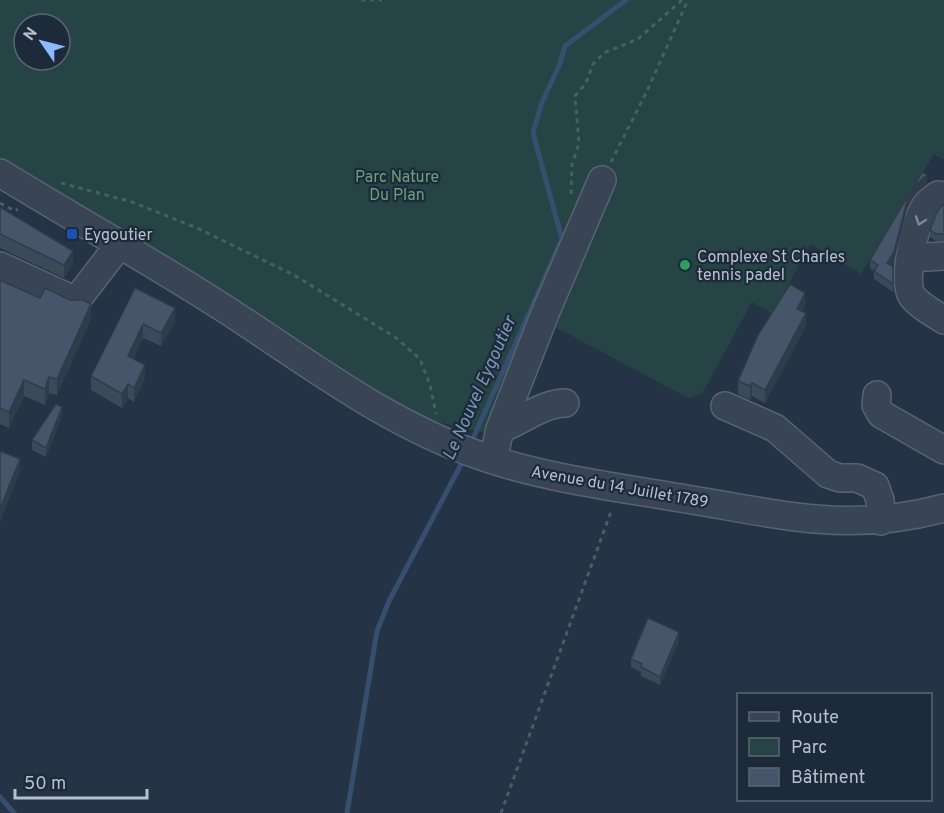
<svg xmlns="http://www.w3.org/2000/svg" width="944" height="813" viewBox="0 0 944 813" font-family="Overpass,sans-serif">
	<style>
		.green { fill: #264346; fill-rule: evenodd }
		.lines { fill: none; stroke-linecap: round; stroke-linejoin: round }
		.stream { stroke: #364f6e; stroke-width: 5 }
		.minor-casing { stroke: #586372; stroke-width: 30 }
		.path { stroke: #456062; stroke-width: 3; stroke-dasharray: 4.5 4.5; stroke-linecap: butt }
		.minor { stroke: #394555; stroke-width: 27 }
		.wall { fill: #3c495b }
		.shaded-wall { fill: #313c4a }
		.building { fill: #46556a; stroke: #313c4a; stroke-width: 1.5 }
		.oneway { stroke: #7e8998 }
		.transit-dot { fill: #1a4fb4; stroke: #1d2a3a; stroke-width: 2 }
		.leisure-dot { fill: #2e9e5b; stroke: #1d2a3a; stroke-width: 2 }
		.labels { text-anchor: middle; stroke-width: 4.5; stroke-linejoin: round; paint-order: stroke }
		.park-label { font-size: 16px; fill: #6ba177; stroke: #1d2a3a }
		.poi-label { font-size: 16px; fill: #b7c0ce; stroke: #1d2a3a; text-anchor: start }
		.street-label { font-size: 16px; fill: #b7c0ce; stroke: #1d2a3a }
		.water-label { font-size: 18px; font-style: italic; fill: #7b97b8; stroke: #1d2a3a }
	</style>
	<rect width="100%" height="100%" fill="#243346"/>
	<!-- green -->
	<path class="green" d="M0 0H944V160L934 154 861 274 810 244 773 314 752 302 702 394 688 398 542 320 489 434 425 419 0 166ZM24 24H60V60H24Z"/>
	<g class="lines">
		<!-- stream -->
		<path class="stream" d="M471 443 562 239 533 133 542 102 559 66 565 46 626 0
			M0 797 14 813
			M347 813 377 631 389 601 465 457"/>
		<defs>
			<path id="minor" d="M0 173C73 218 149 260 222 307 306 361 385 423 481 456 549 480 632 489 704 502 792 517 855 532 944 508
				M944 196 938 195C934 198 930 201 927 204 915 219 903 277 911 294 916 304 935 314 944 320
				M912 258 944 256
				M0 266 76 301 119 245
				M877 395 876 405 881 414 944 450
				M725 406 775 428 828 474 840 478H857L875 486 880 500 881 521
				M500 429C522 421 541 404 565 403
				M493 460 500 429 546 311 602 180"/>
		</defs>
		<!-- minor casing -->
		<use href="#minor" class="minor-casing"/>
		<!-- path -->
		<path class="path" d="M361 0H382
			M611 162 647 91 688 0
			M61 183 132 202 197 228 294 275 395 337 420 359 430 385 436 414
			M571 194 572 165 579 143 575 96 586 83 593 64 604 53 638 39 682 0
			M0 203 15 211 18 209
			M501 813 612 509"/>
		<!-- minor -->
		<use href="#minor" class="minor"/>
	</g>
	<!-- wall -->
	<path class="wall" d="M922 172 927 183 916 193 908 205 894 260 891 266 893 267V292L874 279V271L870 268V260Z
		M944 204V241H936L930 237V230Z
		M0 207 73 264 64 278 0 248Z
		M0 280 91 319 57 395 49 393 45 405 24 396 9 428 0 424Z
		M135 288 175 322 161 346 143 338 133 359 145 378 134 402 128 398 122 408 91 390V376Z
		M805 306 802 311 806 326 765 403 752 396 750 400 738 394V381Z
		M62 416 46 457 32 450V440Z
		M679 641 660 685 641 676V672L631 667V659Z"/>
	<!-- shaded-wall -->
	<path class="shaded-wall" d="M927 175V183L916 193 908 205 894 260 887 272V263L908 197 916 184Z
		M73 251V264L64 278V265Z
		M805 293V306L797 322V309Z
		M91 304V319L57 395V379Z
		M175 308V322L161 346V333Z
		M806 313V326L765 403V390Z
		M143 324V338L128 370V356Z
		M145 365V378L134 402V388Z
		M49 377V393L45 405V389Z
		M24 380V396L9 428V412Z
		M752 383V396L750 400V386Z
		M128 384V398L122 408V394Z
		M62 407V416L46 457V448Z
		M20 459V472L0 523V509Z
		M679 632V641L660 685V677Z"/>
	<!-- building -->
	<path class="building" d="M922 172 927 175 916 184 908 197 894 252 887 263 893 267V284L874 271 878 265 870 260Z
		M944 204V234H936L930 230 937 212 942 205Z
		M0 207 73 251 64 265 0 234Z
		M0 280 40 298 45 288 70 300H83L91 304 57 379 49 377 45 389 24 380 9 412 0 408Z
		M790 284 805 293 797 309 806 313 765 390 752 383 750 386 738 381 758 335Z
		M135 288 175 308 161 333 143 324 128 356 145 365 134 388 128 384 122 394 91 376Z
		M56 404 62 407 46 448 32 440Z
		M0 451 20 459 0 509Z
		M648 618 679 632 660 677 641 667 642 664 631 659Z"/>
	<!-- one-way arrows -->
	<defs><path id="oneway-chevron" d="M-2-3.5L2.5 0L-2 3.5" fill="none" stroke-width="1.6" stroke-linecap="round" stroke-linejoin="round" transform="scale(1.5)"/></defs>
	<use class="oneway" href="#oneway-chevron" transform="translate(920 221) rotate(110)"/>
	<!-- markers -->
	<rect class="transit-dot" x="66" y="228" width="12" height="12" rx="3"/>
	<circle class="leisure-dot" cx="685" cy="265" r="6"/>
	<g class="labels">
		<!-- park labels -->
		<g class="park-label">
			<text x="397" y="182">Parc Nature<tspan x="397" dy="18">Du Plan</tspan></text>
		</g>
		<!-- poi labels -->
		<g class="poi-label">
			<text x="84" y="240">Eygoutier</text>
			<text x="697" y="262">Complexe St Charles<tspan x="697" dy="18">tennis padel</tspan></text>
		</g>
		<!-- street labels -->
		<g class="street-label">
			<text transform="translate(620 486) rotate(10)" y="6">Avenue du 14 Juillet 1789</text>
		</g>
		<!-- water labels -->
		<g class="water-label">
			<text transform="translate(479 388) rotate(-66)" y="6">Le Nouvel Eygoutier</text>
		</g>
	</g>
	<!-- legend -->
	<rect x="737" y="693" width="195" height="108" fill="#1d2a3a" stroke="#5b6675" stroke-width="1.5"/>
	<rect x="749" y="712" width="30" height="9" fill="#394555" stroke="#5b6675" stroke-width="1.5"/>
	<text x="791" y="723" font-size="18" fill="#b7c0ce">Route</text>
	<rect x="749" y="738" width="30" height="18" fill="#264346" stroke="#5b6675" stroke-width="1.5"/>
	<text x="791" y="753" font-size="18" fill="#b7c0ce">Parc</text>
	<rect x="749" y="768" width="30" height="18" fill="#46556a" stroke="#5b6675" stroke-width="1.5"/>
	<text x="791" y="783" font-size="18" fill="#b7c0ce">Bâtiment</text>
	<!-- north arrow -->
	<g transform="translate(42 42) rotate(305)"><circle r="28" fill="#1d2a3a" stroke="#5b6675" stroke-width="1.5"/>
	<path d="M0-4.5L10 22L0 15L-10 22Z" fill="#8bbaff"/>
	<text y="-9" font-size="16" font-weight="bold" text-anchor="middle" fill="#b7c0ce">N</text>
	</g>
	<!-- scale -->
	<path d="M15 789v9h132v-9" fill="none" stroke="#b7c0ce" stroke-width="3"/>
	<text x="24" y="789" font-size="18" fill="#b7c0ce" stroke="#1d2a3a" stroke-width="4.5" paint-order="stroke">50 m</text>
</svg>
